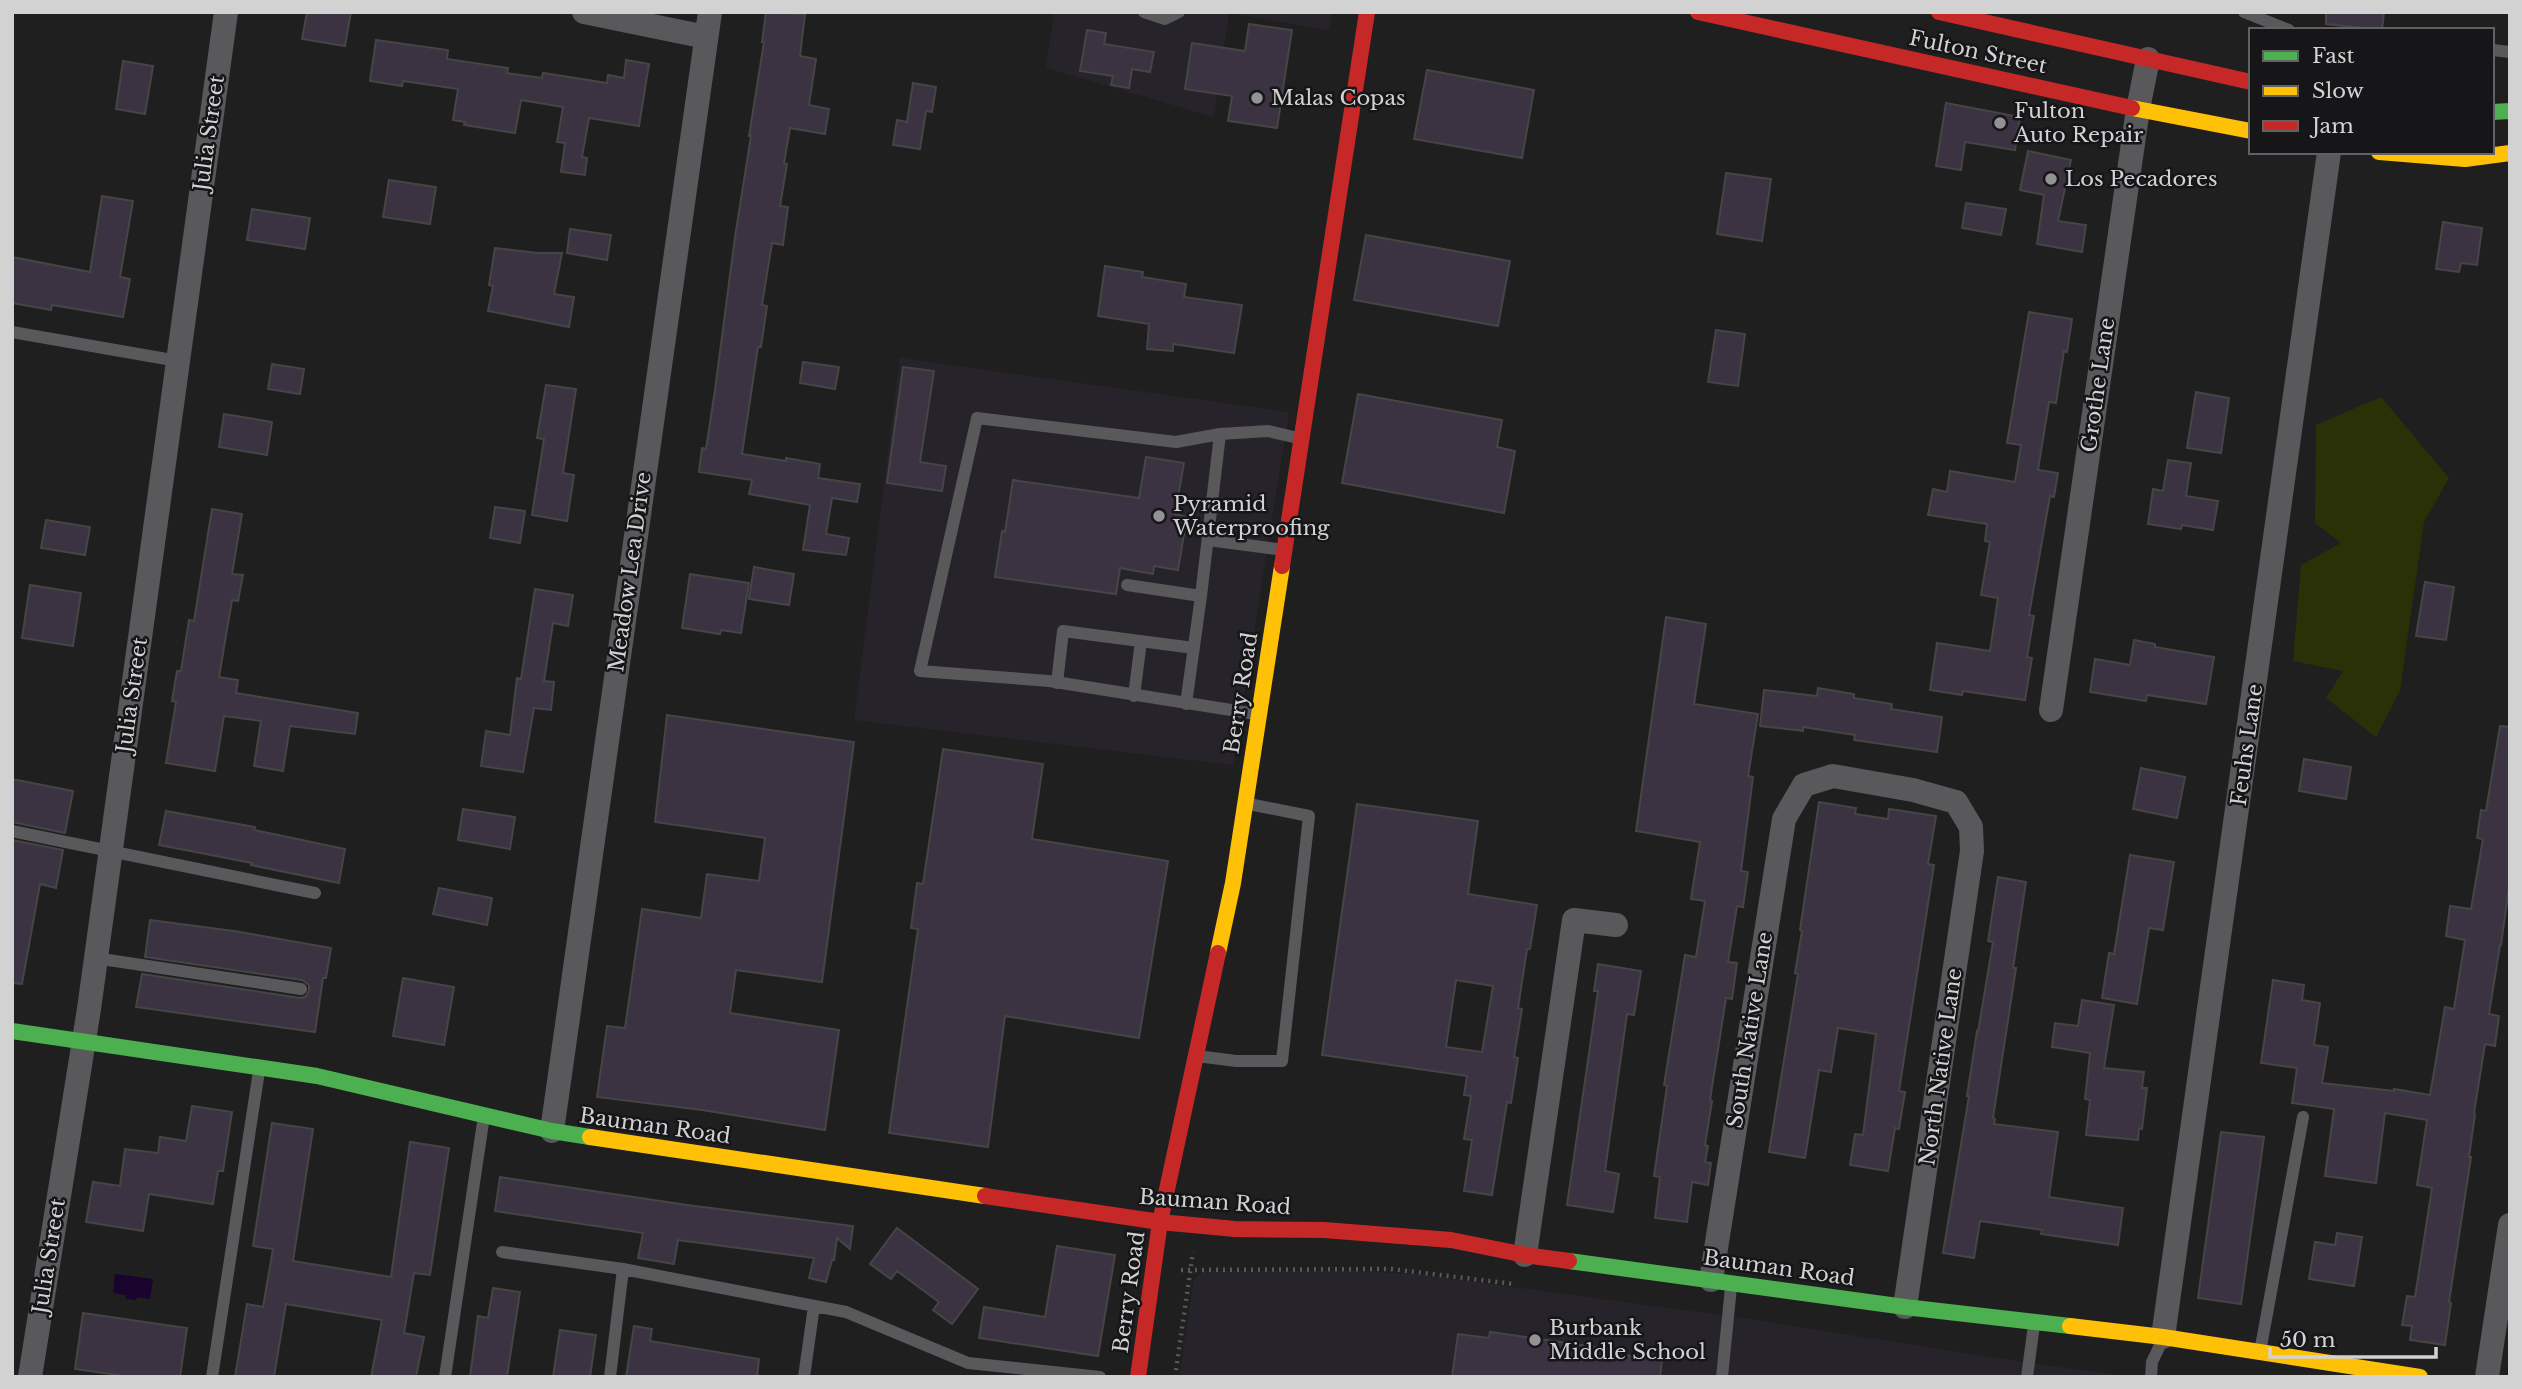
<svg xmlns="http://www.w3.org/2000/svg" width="2522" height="1389" viewBox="0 0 2522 1389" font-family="'Libre Baskerville',serif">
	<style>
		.built { fill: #27232a }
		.green { fill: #2b3107 }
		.water { fill: #1a032c }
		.building { fill: #3b3341; stroke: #464546; stroke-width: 2; fill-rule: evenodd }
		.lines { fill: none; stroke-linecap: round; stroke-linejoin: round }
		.path { stroke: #59585a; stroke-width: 4.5; stroke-dasharray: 2 5; stroke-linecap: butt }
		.lane { stroke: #59585a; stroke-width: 12 }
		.street { stroke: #59585a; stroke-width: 24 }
		.fast { stroke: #4caf50; stroke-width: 16 }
		.slow { stroke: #ffc107; stroke-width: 16 }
		.jam { stroke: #c62828; stroke-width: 16 }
		.poi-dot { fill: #939394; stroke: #161518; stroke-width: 2.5 }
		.labels { text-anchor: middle; stroke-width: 5; stroke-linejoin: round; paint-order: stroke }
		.street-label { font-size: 21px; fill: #d2d2d3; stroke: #161518 }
		.poi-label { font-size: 21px; fill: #d2d2d3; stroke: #161518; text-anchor: start }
	</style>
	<rect width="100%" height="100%" fill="#1f1f20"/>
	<!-- built -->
	<path class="built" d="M1054 12H1332L1329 30 1229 13 1214 117 1046 68Z
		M900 358 1289 412 1233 765 854 720Z
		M1204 1271H1357L1416 1274 1742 1318 2029 1363 2135 1377H1179L1194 1280Z"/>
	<!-- green -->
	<path class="green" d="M2381 397 2449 478 2424 522 2400 691 2376 737 2326 698 2343 671 2293 661 2301 565 2341 543 2315 523 2316 425Z"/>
	<!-- water -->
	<path class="water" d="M115 1274 153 1279 150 1299 137 1297 136 1300 126 1299V1295L113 1293Z"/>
	<!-- building -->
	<path class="building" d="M307 12H351L345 46 302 39Z
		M766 12 805 14 800 56 816 59 809 105 829 109 825 134 790 128 784 163 787 164 780 206 788 207 783 245 772 243 762 305 767 306 761 347H758L742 454 786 461V458L820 464 818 478 860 484 857 502 832 498 826 534 849 538 846 555 803 550 810 505 749 494 752 480 699 472 702 448 706 449 715 390 735 237 751 136H749L764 42H762Z
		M2326 12H2384L2382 30 2326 24Z
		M1249 24 1292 30 1277 128 1228 121 1232 96 1185 89 1192 43 1245 51Z
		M1087 30 1106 33 1104 44 1154 52 1150 72 1132 69 1129 88 1111 85 1113 76 1080 71Z
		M376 40 448 50 447 59 508 68 507 73 542 78 543 73 607 83 608 75 624 78 626 60 649 64 639 126 589 118 582 157 587 158 585 175 561 172 565 143 557 142 563 107 521 100 515 133 464 125 465 122 453 120 458 89 403 81 402 86 370 81Z
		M123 61 153 66 145 114 116 109Z
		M1427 70 1534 90 1522 158 1414 139Z
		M913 83 936 87 932 112 926 111 920 149 893 145 897 120 907 122Z
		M1946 103 2020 117 2015 150 1965 142 1961 170 1936 166Z
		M2028 151 2071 160 2058 221 2086 225 2082 252 2037 244 2044 195 2020 190Z
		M1726 173 1771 179 1762 241 1717 234Z
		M389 180 436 187 430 224 383 217Z
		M102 196 133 201 120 277 130 279 123 317 52 305 51 310 12 303V257L90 272Z
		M1966 203 2006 209 2001 235 1962 228Z
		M252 209 310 218 305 249 247 240Z
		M2443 222 2482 228 2477 265 2461 263 2459 272 2436 269Z
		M570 229 611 235 607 260 567 253Z
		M1366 235 1510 261 1498 326 1354 300Z
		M495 248 538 253H562L554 294 574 297 569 327 488 311 493 286 489 285Z
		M1105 266 1143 272 1142 277 1186 284 1184 297 1242 305 1234 353 1173 344V351L1147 349 1149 324 1098 316Z
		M2029 312 2072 319 2067 352 2064 351 2056 403 2049 402 2038 470 2058 473 2054 497 2050 496 2029 615 2034 616 2027 657 2032 658 2025 700 1963 691 1962 695 1930 690 1937 643 1990 651 1998 598 1981 595 1990 542 1985 541 1987 524 1928 515 1933 489 1947 492 1950 471 2015 482 2021 445 2007 443Z
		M1716 330 1745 334 1738 386 1708 382Z
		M803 362 839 367 835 389 800 383Z
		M272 364 304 369 300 394 268 389Z
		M903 367 934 371 920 462 946 466 942 491 887 483Z
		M546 385 576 389 563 473 574 475 567 521 532 515 544 439 537 438Z
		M2196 392 2229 398 2221 453 2187 448Z
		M1358 394 1502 420 1497 447 1515 451 1504 513 1342 483Z
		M224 414 272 422 267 455 219 447Z
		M1146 457 1184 463 1175 514 1187 517 1178 570 1154 566 1153 574 1120 568 1116 594 995 577 1002 531 1005 532 1013 480 1139 498Z
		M2168 460 2191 463 2186 496 2218 501 2213 530 2182 525 2181 529 2148 524 2153 489 2163 491Z
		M495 507 525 511 520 543 490 538Z
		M212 509 242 514 232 574 243 575 238 601 232 600 219 677 238 680 236 693 358 713 355 734 290 726 283 771 254 766 261 721 224 716 215 771 166 763 176 702 172 701 177 671H181L189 620 194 621Z
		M46 520 90 527 85 555 41 548Z
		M754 567 794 574 789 605 749 599Z
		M690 574 749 583 741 633 721 630 720 634 682 628Z
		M2425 582 2454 587 2446 640 2416 636Z
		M30 585 81 593 73 646 22 638Z
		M535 589 573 595 568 626 553 623 544 681 554 682 551 710 534 708 523 772 481 766 486 731 510 735 517 678 521 679Z
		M1666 617 1706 624 1694 704 1758 714 1748 776 1753 777 1741 871 1748 872 1743 907 1737 906 1728 962 1737 963 1732 999 1726 998 1710 1100 1712 1101 1705 1145 1708 1146 1705 1162 1711 1163 1708 1185 1692 1182 1687 1222 1655 1218 1660 1177 1654 1176 1667 1086 1664 1085 1685 955 1696 957 1705 901 1691 899 1700 842 1636 831Z
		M2134 640 2155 644V647L2214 657 2206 704 2147 695 2146 701 2090 692 2095 659 2130 665Z
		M1818 688 1854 694V698L1892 704 1891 709 1942 717 1937 752 1854 740 1855 735 1803 727V731L1760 726 1764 690 1817 696Z
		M667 715 854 742 822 982 736 970 730 1013 839 1030 825 1130 702 1110 597 1097 607 1026 625 1028 642 909 701 918 707 874 759 881 765 838 655 822Z
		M2500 726 2510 727V880L2501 945H2500L2489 1014 2499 1016 2495 1046 2485 1044 2474 1113 2475 1114 2469 1157H2471L2449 1302 2451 1303 2445 1345 2410 1340 2412 1326 2402 1325 2407 1296 2415 1297 2432 1188 2417 1185 2427 1120 2385 1113 2376 1183 2325 1176 2334 1109 2292 1103 2297 1068 2261 1063 2273 980 2304 985 2302 1000 2320 1003 2314 1045 2328 1047 2322 1083 2394 1091V1089L2430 1095 2445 1007 2454 1009 2465 940 2446 936 2450 906 2471 909 2483 839 2477 838 2481 810 2486 811Z
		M943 749 1043 764 1032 839 1168 861 1139 1038 1005 1016 988 1147 889 1133 918 929 911 928 917 883 923 884Z
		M2304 759 2351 767 2346 799 2299 791Z
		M2141 768 2185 777 2177 818 2133 809Z
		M12 779 73 791 65 833 12 822Z
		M1819 802 1856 808 1855 814 1888 819 1889 809 1936 816 1928 864 1934 865 1899 1091 1905 1092 1899 1129 1895 1128 1888 1171 1850 1165 1855 1134 1863 1135 1876 1034 1838 1028 1831 1072 1819 1070 1805 1158 1769 1152 1798 974 1795 973 1802 931 1800 930Z
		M1357 804 1478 821 1468 894 1537 905 1530 949H1527L1518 1008 1522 1009 1514 1057 1518 1058 1511 1103 1507 1102 1492 1195 1464 1191 1472 1140 1464 1139 1471 1096 1464 1095 1467 1076 1322 1055ZM1456 980 1493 986 1482 1052 1446 1047Z
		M463 809 515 817 510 849 458 840Z
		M166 811 255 827 254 830 345 849 339 883 251 865 252 863 159 845Z
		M12 840 63 850 56 888 40 884 22 984 12 983Z
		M2130 855 2174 862 2163 930 2149 928 2137 1004 2102 998 2109 953 2114 954Z
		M1998 877 2026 882 2013 968H2016L1993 1118 1995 1119 1994 1124 2058 1132 2049 1197 2123 1208 2118 1245 2041 1234 2042 1230 1980 1221 1974 1258 1943 1253 1969 1096H1967L1977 1031 1978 1032 1993 942 1988 941Z
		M439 888 492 898 487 925 433 914Z
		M150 920 234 931 331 948 326 978H323L315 1032 136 1007 142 974 300 998 305 997 309 991V985L302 980 145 957Z
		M1598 964 1641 971 1634 1015 1627 1014 1605 1171 1619 1174 1613 1212 1567 1205 1598 991H1594Z
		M403 978 454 987 444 1045 393 1036Z
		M2082 1000 2114 1005 2104 1068 2144 1072 2142 1088H2147L2142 1129 2139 1128 2138 1140 2086 1135 2090 1100 2085 1099 2090 1053 2052 1047 2055 1023 2078 1026Z
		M192 1106 232 1112 223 1171H218L213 1204 149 1194 143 1231 86 1222 93 1182 120 1186 125 1149 158 1153 160 1137 186 1141Z
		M272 1123 313 1129 293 1261 391 1277 410 1142 449 1148 430 1275 414 1273 404 1333 424 1337 416 1377H371L382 1320 286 1304 274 1377H235L247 1304 263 1307 273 1249 253 1246Z
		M2221 1132 2264 1137 2241 1304 2198 1298Z
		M500 1177 687 1205 853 1226 850 1249 837 1238 834 1260H832L826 1282 809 1278 814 1258 678 1240 674 1264 638 1258 643 1233 495 1211Z
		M897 1228 978 1289 952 1324 933 1310 939 1302 897 1271 891 1279 870 1264Z
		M2337 1233 2362 1237 2354 1286 2309 1279 2315 1242 2335 1245Z
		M1057 1246 1115 1255 1098 1356 979 1338 984 1307 1045 1317Z
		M493 1288 520 1292 507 1377H470L478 1316 488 1318Z
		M83 1313 187 1328 180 1377H131L75 1369Z
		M634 1326 652 1329 650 1341 759 1359 757 1377H626Z
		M560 1330 596 1335 590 1377H553Z
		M1490 1332 1624 1351 1623 1355 1662 1361 1660 1377H1452L1458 1334 1489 1338Z"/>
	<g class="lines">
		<!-- path -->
		<path class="path" d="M1181 1270 1391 1269 1514 1284
			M1175 1377 1193 1252"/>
		<!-- lane -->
		<path class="lane" d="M1144 12 1165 19 1179 12
			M2244 12 2289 30
			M2492 50 2510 52
			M12 332 178 361
			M1220 434 1176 442 977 418 920 671 1049 681 1256 714
			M1208 540 1284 550
			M1127 585 1201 596 1220 434 1268 431 1298 438
			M1057 683 1063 631 1194 648
			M1134 696 1141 641
			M1186 704 1201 596
			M12 831 315 893
			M95 958 301 989
			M1197 1056 1236 1061H1282L1309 816 1249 804
			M502 1252 623 1269
			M2260 1352 2303 1117
			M212 1377 259 1071
			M445 1377 484 1116
			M610 1377 623 1269 846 1312 968 1363 1100 1377
			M804 1377 814 1306
			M1722 1377 1731 1287
			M2027 1377 2034 1325
			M2151 1377 2152 1362 2162 1341"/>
		<!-- street -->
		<path class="street" d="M584 12 706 37
			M2051 710 2138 109 2148 59
			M552 1131 710 12
			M1525 1255 1574 920 1616 925
			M1711 1280 1784 819 1804 785 1833 776 1913 790 1956 802 1971 827 1972 851 1905 1307
			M2163 1337 2329 152
			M30 1377 89 1009 226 12
			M2487 1377 2510 1225"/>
		<!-- fast -->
		<path class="fast" d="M2492 112 2510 111
			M12 1031 317 1076 552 1131 590 1137
			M1569 1261 1905 1307 2070 1326"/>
		<!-- slow -->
		<path class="slow" d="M2132 108 2251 131
			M2379 152 2465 159 2510 153
			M1218 953 1233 883 1282 566
			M590 1137 985 1196
			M2070 1326 2163 1337 2420 1377"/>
		<!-- jam -->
		<path class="jam" d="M1698 12 2132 108
			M1939 12 2251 82
			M1282 566 1367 12
			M985 1196 1160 1222 1235 1229 1324 1230 1451 1240 1525 1255 1569 1261
			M1138 1377 1160 1222 1218 953"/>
	</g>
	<!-- markers -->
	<g class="poi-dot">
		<circle cx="1257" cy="98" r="7"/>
		<circle cx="2000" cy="123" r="7"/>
		<circle cx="2051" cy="179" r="7"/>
		<circle cx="1159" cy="516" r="7"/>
		<circle cx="1535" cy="1340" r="7"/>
	</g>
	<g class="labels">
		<!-- street labels -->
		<g class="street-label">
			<text transform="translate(1978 52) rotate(12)" y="7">Fulton Street</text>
			<text transform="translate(209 133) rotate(-82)" y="7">Julia Street</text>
			<text transform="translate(2098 385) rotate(-82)" y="7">Grothe Lane</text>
			<text transform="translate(630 572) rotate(-82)" y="7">Meadow Lea Drive</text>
			<text transform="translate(1241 693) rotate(-81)" y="7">Berry Road</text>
			<text transform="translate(132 695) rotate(-82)" y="7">Julia Street</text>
			<text transform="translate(2247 745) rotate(-82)" y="7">Feuhs Lane</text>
			<text transform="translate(1750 1030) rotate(-81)" y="7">South Native Lane</text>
			<text transform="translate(1941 1067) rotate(-82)" y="7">North Native Lane</text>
			<text transform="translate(655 1126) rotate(8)" y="7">Bauman Road</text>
			<text transform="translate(1215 1202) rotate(4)" y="7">Bauman Road</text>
			<text transform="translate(49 1256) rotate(-81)" y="7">Julia Street</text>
			<text transform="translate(1779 1268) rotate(8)" y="7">Bauman Road</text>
			<text transform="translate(1129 1292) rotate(-82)" y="7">Berry Road</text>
		</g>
		<!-- poi labels -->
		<g class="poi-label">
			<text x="1271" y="105">Malas Copas</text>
			<text x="2014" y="118">Fulton<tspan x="2014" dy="24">Auto Repair</tspan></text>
			<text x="2065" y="186">Los Pecadores</text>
			<text x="1173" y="511">Pyramid<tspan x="1173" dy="24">Waterproofing</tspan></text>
			<text x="1549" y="1335">Burbank<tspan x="1549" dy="24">Middle School</tspan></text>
		</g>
	</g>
	<!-- border -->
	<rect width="2522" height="1389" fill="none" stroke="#d2d2d3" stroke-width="28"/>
	<!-- legend -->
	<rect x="2249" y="28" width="245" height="126" fill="#161518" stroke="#616163" stroke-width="2"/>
	<rect x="2263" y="51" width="35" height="10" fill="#4caf50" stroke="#616163" stroke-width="2"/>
	<text x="2312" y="63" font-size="21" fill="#d2d2d3">Fast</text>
	<rect x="2263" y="86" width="35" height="10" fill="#ffc107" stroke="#616163" stroke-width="2"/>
	<text x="2312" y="98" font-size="21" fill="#d2d2d3">Slow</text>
	<rect x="2263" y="121" width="35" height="10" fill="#c62828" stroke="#616163" stroke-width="2"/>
	<text x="2312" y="133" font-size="21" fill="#d2d2d3">Jam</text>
	<!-- scale -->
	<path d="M2270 1347v10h166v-10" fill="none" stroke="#d2d2d3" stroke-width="3.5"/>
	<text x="2280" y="1347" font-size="21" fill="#d2d2d3" stroke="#161518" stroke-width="5" paint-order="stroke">50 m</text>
</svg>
